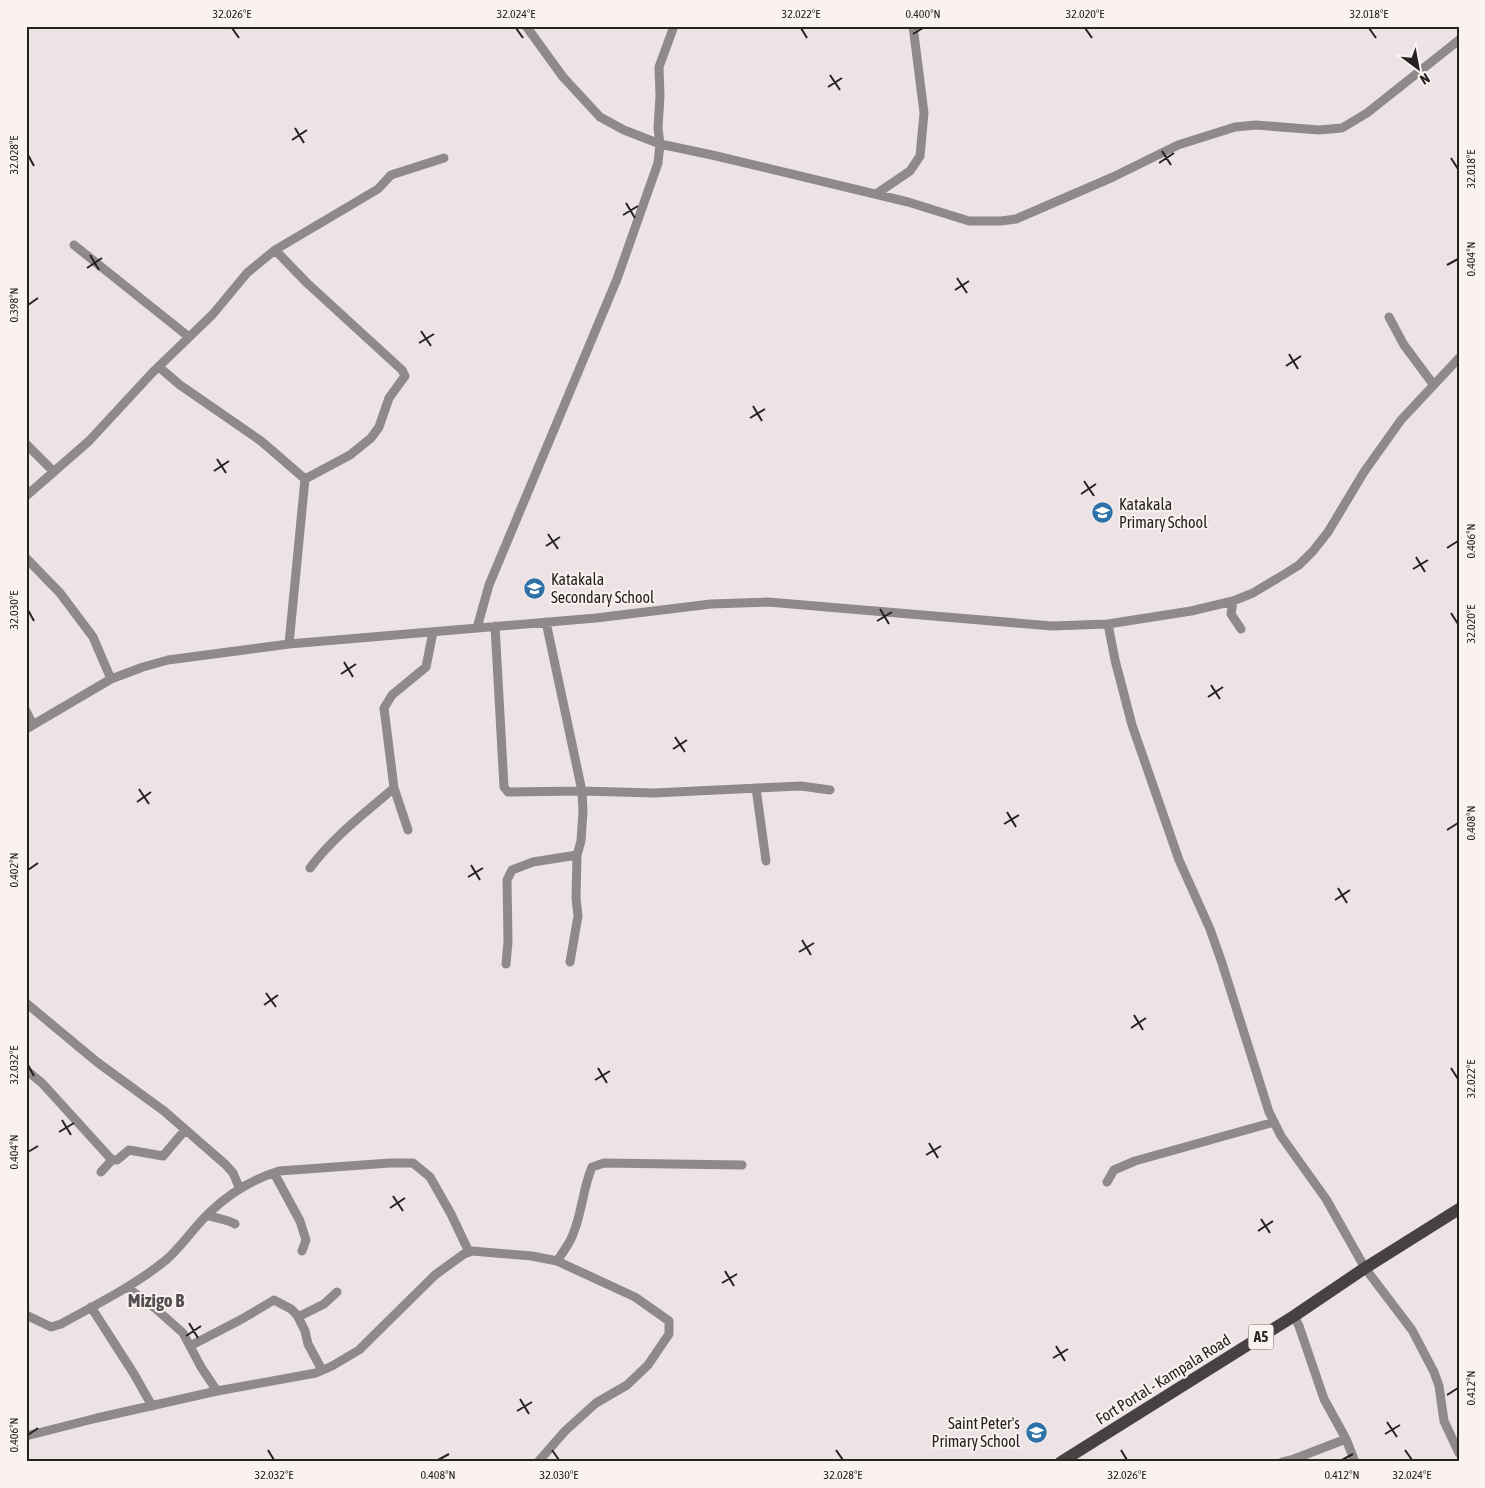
<svg xmlns="http://www.w3.org/2000/svg" width="1485" height="1488" viewBox="0 0 1485 1488" font-family="'Asap Condensed',sans-serif">
	<style>
		.lines { fill: none; stroke-linecap: round; stroke-linejoin: round }
		.minor { stroke: #8e8a8a; stroke-width: 9 }
		.primary { stroke: #484142; stroke-width: 12 }
		.ticks { fill: none; stroke: #262222; stroke-width: 2 }
		.labels { text-anchor: middle; stroke-width: 4; stroke-linejoin: round; paint-order: stroke }
		.shield { fill: #faf1f1; stroke: #666060; stroke-width: 1 }
		.shield-label { font-size: 15px; font-weight: bold; fill: #262222 }
		.poi-label { font-size: 16px; fill: #262222; stroke: #faf1f1; text-anchor: start }
		.street-label { font-size: 16px; fill: #262222; stroke: #faf1f1 }
		.quarter-label { font-size: 19px; font-weight: bold; fill: #554e4e; stroke: #faf1f1 }
		.neatline { fill: none; stroke: #262222; stroke-width: 2 }
		.ticks-label { font-size: 12px; text-anchor: middle; fill: #262222 }
	</style>
	<rect width="100%" height="100%" fill="#ede3e4"/>
	<g class="lines">
		<!-- minor -->
		<path class="minor" d="M674 26 659 67 660 96 658 128 660 144 712 155 908 202 969 221H1001L1016 219 1113 177 1178 145 1235 127 1256 125 1319 130 1342 128 1367 113 1459 40
			M876 194 910 171 920 156 924 113 913 26
			M74 245 189 337
			M275 250 307 283 402 370 405 376 389 398 379 427 371 438 350 455 305 479
			M1389 317 1404 345 1433 384
			M159 367 180 385 261 441 305 479 289 644
			M26 444 54 472
			M26 496 89 441 152 373 213 314 247 273 275 250 378 189 391 175 444 158
			M26 558 60 593 93 637 111 679
			M1233 601 1231 614 1241 629
			M546 622 582 791 583 811 581 841 577 855 576 898 578 916 570 962
			M1108 624 1115 660 1132 725 1179 860 1210 929 1222 963 1269 1112 1281 1136 1326 1199 1365 1268 1412 1330 1434 1372 1439 1386 1444 1421 1459 1453
			M495 626 504 787 508 792 582 791 654 793 801 786 830 790
			M477 628 489 585 617 279 658 163 660 144 624 130 600 117 563 77 526 26
			M26 711 33 725
			M26 729 111 679 143 667 168 660 289 644 596 618 711 604 768 602 1052 626 1108 624 1191 611 1233 601 1253 593 1283 575 1299 565 1313 551 1328 532 1364 472 1401 420 1459 358
			M756 788 766 861
			M408 830 394 788 384 708 392 695 426 667 433 632
			M310 868C333 837 365 813 394 788
			M506 964 508 942 507 880 512 870 533 862 577 855
			M26 1003 97 1062 164 1111 226 1165 233 1173 240 1189
			M26 1070 42 1083 112 1160 101 1172
			M112 1160H117L129 1150 163 1156 185 1130
			M274 1173 300 1221 306 1240 302 1251
			M1107 1182 1114 1170 1135 1161 1274 1122
			M207 1215C217 1219 228 1219 235 1224
			M557 1261C561 1255 566 1248 570 1241 582 1218 582 1190 592 1167L604 1163 742 1165
			M128 1288 156 1309 183 1333 201 1367 217 1391
			M91 1307 134 1374 152 1406
			M26 1315 51 1327 61 1324C97 1304 134 1286 166 1260 182 1246 194 1227 210 1212 230 1193 253 1179 279 1171L390 1163H413L430 1177 451 1214 469 1252
			M1294 1316 1299 1326 1324 1399 1346 1439 1355 1462
			M298 1317 324 1304 337 1292
			M190 1346 242 1319 274 1300 291 1309 297 1315 305 1331 308 1344 322 1370
			M26 1436 97 1418 217 1391 316 1373 332 1366 359 1350 435 1275 464 1254 472 1251 532 1256 557 1261 635 1297 669 1321V1334L648 1365 627 1385 596 1403 565 1431 538 1462
			M1282 1462 1294 1459 1346 1439"/>
		<!-- primary -->
		<path class="primary" d="M1061 1462 1294 1316 1365 1268 1459 1209"/>
	</g>
	<!-- ticks -->
	<path class="ticks" d="M232 28 239 38M516 28 523 38M801 28 807 38M1085 28 1092 38M1369 28 1376 38M913 34 923 28M830 75 840 90M828 87 842 78M295 128 304 143M292 140 307 130M1162 151 1171 165M28 155 34 166M1451 158 1458 169M1159 163 1174 153M626 203 635 218M623 215 638 206M90 255 99 270M1447 265 1458 259M87 268 102 258M957 278 967 293M955 290 969 281M28 305 38 298M421 331 431 346M419 343 434 334M1289 354 1298 369M1286 366 1301 356M753 406 762 421M750 418 765 409M217 459 226 473M214 471 229 461M1084 481 1094 496M1081 494 1096 484M548 534 558 549M546 546 560 537M1447 548 1458 541M1416 557 1425 572M1413 569 1428 560M880 609 889 624M28 610 34 621M1451 613 1458 624M877 621 892 612M344 662 353 677M341 674 356 664M1211 685 1220 699M1208 697 1223 687M675 737 685 752M673 749 687 740M139 789 149 804M137 802 151 792M1007 812 1016 827M1004 824 1019 815M1447 830 1458 823M471 865 480 880M28 870 38 863M468 877 483 868M1338 888 1347 903M1335 900 1350 890M802 940 811 955M799 952 814 943M266 993 276 1007M264 1005 278 995M1134 1015 1143 1030M1131 1028 1146 1018M28 1065 34 1076M598 1068 607 1083M1451 1068 1458 1079M595 1080 610 1071M62 1120 71 1135M59 1132 74 1123M929 1143 938 1158M28 1152 38 1146M926 1155 941 1146M393 1196 403 1211M390 1208 405 1198M1261 1219 1270 1233M1258 1231 1273 1221M725 1271 734 1286M722 1283 737 1274M189 1323 198 1338M186 1336 201 1326M1056 1346 1065 1361M1053 1358 1068 1349M1447 1395 1458 1388M520 1399 529 1414M517 1411 532 1402M1387 1422 1397 1437M1385 1434 1400 1425M28 1435 38 1428M268 1450 274 1460M552 1450 559 1460M836 1450 843 1460M1121 1450 1127 1460M1405 1450 1412 1460M438 1460 449 1454M1342 1460 1353 1454"/>
	<!-- icons -->
	<defs>
		<symbol id="school-disc" viewBox="-11 -11 22 22"><circle r="9.5" fill="#2e72a7" stroke="#faf1f1"/><path d="M0-5L7-2L0 1L-7-2ZM-4 1L0 2.5L4 1V4Q0 6-4 4Z" fill="#fff"/></symbol>
	</defs>
	<g fill-rule="evenodd">
		<use href="#school-disc" x="1090" y="500" width="25" height="25"/>
		<use href="#school-disc" x="522" y="576" width="25" height="25"/>
		<use href="#school-disc" x="1024" y="1420" width="25" height="25"/>
	</g>
	<g class="labels">
		<!-- shield labels -->
		<rect class="shield" x="1248.5" y="1324.5" width="25" height="25" rx="4"/>
		<g class="shield-label">
			<text x="1261" y="1342">A5</text>
		</g>
		<!-- poi labels -->
		<g class="poi-label">
			<text x="1119" y="510">Katakala<tspan x="1119" dy="18">Primary School</tspan></text>
			<text x="551" y="585">Katakala<tspan x="551" dy="18">Secondary School</tspan></text>
			<text x="1020" y="1429" text-anchor="end">Saint Peter's<tspan x="1020" dy="18">Primary School</tspan></text>
		</g>
		<!-- street labels -->
		<g class="street-label">
			<text transform="translate(1163 1379) rotate(-32)" y="6">Fort Portal - Kampala Road</text>
		</g>
		<!-- quarter labels -->
		<g class="quarter-label">
			<text x="156" y="1307">Mizigo B</text>
		</g>
	</g>
	<!-- border -->
	<rect width="1485" height="1488" fill="none" stroke="#faf1f1" stroke-width="55"/>
	<!-- north arrow -->
	<g transform="translate(1418 68) rotate(148)" stroke="#faf1f1" stroke-width="4" paint-order="stroke">
	<path d="M0-4L9 19L0 12L-9 19Z" fill="#262222"/>
	<text y="-8" font-size="14" font-weight="bold" text-anchor="middle" fill="#262222">N</text>
	</g>
	<rect x="28" y="28" width="1430" height="1432" class="neatline"/>
	<g class="ticks-label">
		<text x="232" y="18">32.026°E</text>
		<text x="516" y="18">32.024°E</text>
		<text x="801" y="18">32.022°E</text>
		<text x="923" y="18">0.400°N</text>
		<text x="1085" y="18">32.020°E</text>
		<text x="1369" y="18">32.018°E</text>
		<text transform="translate(14 155) rotate(-90)" y="4">32.028°E</text>
		<text transform="translate(1471 169) rotate(-90)" y="4">32.018°E</text>
		<text transform="translate(1471 259) rotate(-90)" y="4">0.404°N</text>
		<text transform="translate(14 305) rotate(-90)" y="4">0.398°N</text>
		<text transform="translate(1471 541) rotate(-90)" y="4">0.406°N</text>
		<text transform="translate(14 610) rotate(-90)" y="4">32.030°E</text>
		<text transform="translate(1471 624) rotate(-90)" y="4">32.020°E</text>
		<text transform="translate(1471 823) rotate(-90)" y="4">0.408°N</text>
		<text transform="translate(14 870) rotate(-90)" y="4">0.402°N</text>
		<text transform="translate(14 1065) rotate(-90)" y="4">32.032°E</text>
		<text transform="translate(1471 1079) rotate(-90)" y="4">32.022°E</text>
		<text transform="translate(14 1152) rotate(-90)" y="4">0.404°N</text>
		<text transform="translate(1471 1388) rotate(-90)" y="4">0.412°N</text>
		<text transform="translate(14 1435) rotate(-90)" y="4">0.406°N</text>
		<text x="274" y="1479">32.032°E</text>
		<text x="438" y="1479">0.408°N</text>
		<text x="559" y="1479">32.030°E</text>
		<text x="843" y="1479">32.028°E</text>
		<text x="1127" y="1479">32.026°E</text>
		<text x="1342" y="1479">0.412°N</text>
		<text x="1412" y="1479">32.024°E</text>
	</g>
</svg>
